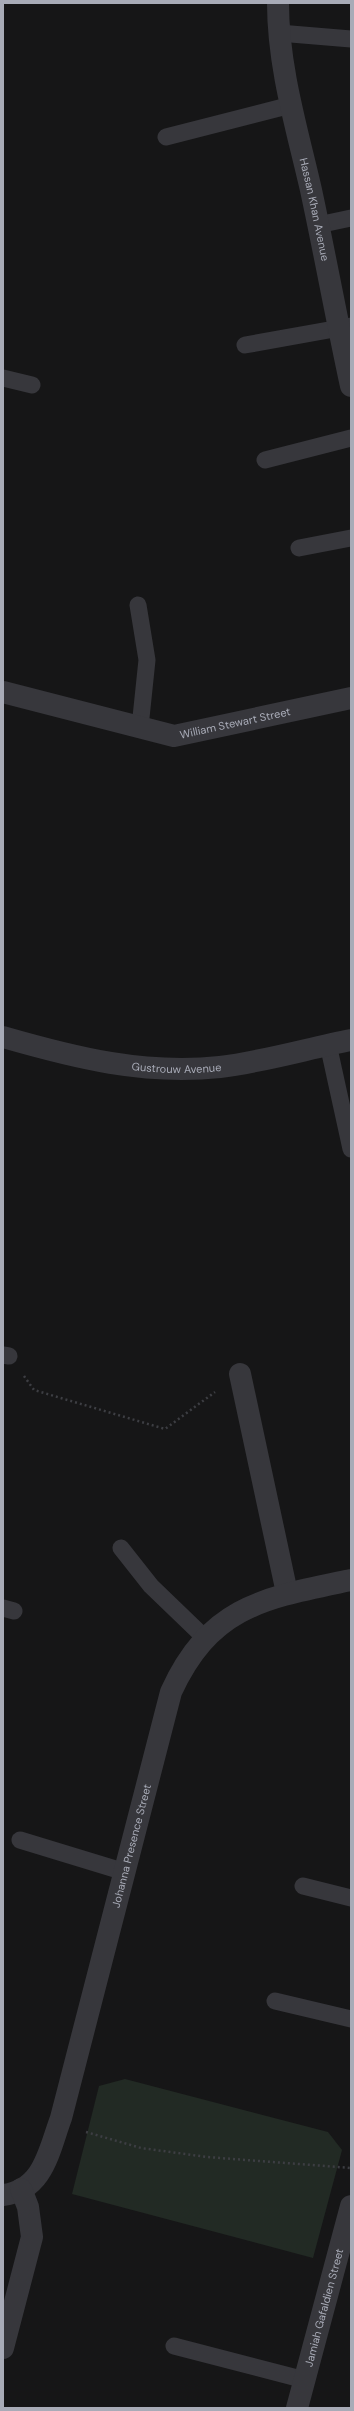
<svg xmlns="http://www.w3.org/2000/svg" width="354" height="2411" viewBox="0 0 354 2411" font-family="'DM Sans',sans-serif">
	<style>
		.green { fill: #222a24 }
		.lines { fill: none; stroke-linecap: round; stroke-linejoin: round }
		.path { stroke: #3d3e43; stroke-width: 2.5; stroke-dasharray: 2 3; stroke-linecap: butt }
		.lane { stroke: #37373c; stroke-width: 17 }
		.street { stroke: #37373c; stroke-width: 22 }
		.labels { text-anchor: middle; stroke-width: 3.5; stroke-linejoin: round; paint-order: stroke }
		.street-label { font-size: 11px; fill: #a8abb7; stroke: #111112 }
	</style>
	<rect width="100%" height="100%" fill="#161617"/>
	<!-- green -->
	<path class="green" d="M125 2079 328 2132 342 2150 313 2258 72 2194 99 2086Z"/>
	<g class="lines">
		<!-- path -->
		<path class="path" d="M24 1376 34 1390 165 1429 215 1392
			M86 2132 141 2148 207 2157 351 2168"/>
		<!-- lane -->
		<path class="lane" d="M279 33 351 39
			M166 137 291 105
			M318 225 351 218
			M245 345 351 326
			M3 378 32 385
			M265 460 351 438
			M299 548 351 538
			M138 605 147 660 140 727
			M328 1044 351 1149
			M3 1355 9 1356
			M121 1548 151 1586 205 1638
			M3 1608 14 1611
			M20 1840 125 1872
			M303 1886 351 1898
			M275 2001 351 2019
			M174 2346 305 2380"/>
		<!-- street -->
		<g class="street">
			<path id="s1" d="M278 3C278 67 297 129 311 190 325 255 337 321 351 386"/>
			<path id="s2" d="M3 692 174 736 351 698"/>
			<path id="s3" d="M3 1037C76 1058 144 1075 220 1067 262 1062 310 1048 351 1040"/>
			<path d="M240 1374 287 1593"/>
			<path id="s4" d="M3 2195C44 2190 49 2150 61 2118L171 1692C211 1605 265 1598 351 1580"/>
			<path d="M3 2348 32 2237 28 2207 21 2189"/>
			<path id="s5" d="M297 2408 351 2206"/>
		</g>
	</g>
	<g class="labels">
		<!-- street labels -->
		<g class="street-label">
			<text dy="4" stroke="none"><textPath href="#s1" startOffset="210">Hassan Khan Avenue</textPath></text>
			<text dy="4" stroke="none"><textPath href="#s2" startOffset="239">William Stewart Street</textPath></text>
			<text dy="4" stroke="none"><textPath href="#s3" startOffset="177">Gustrouw Avenue</textPath></text>
			<text dy="4" stroke="none"><textPath href="#s4" startOffset="384">Johanna Presence Street</textPath></text>
			<text dy="4" stroke="none"><textPath href="#s5" startOffset="104">Jamiah Gafaldien Street</textPath></text>
		</g>
	</g>
	<!-- border -->
	<rect width="354" height="2411" fill="none" stroke="#a8abb7" stroke-width="8"/>
</svg>
